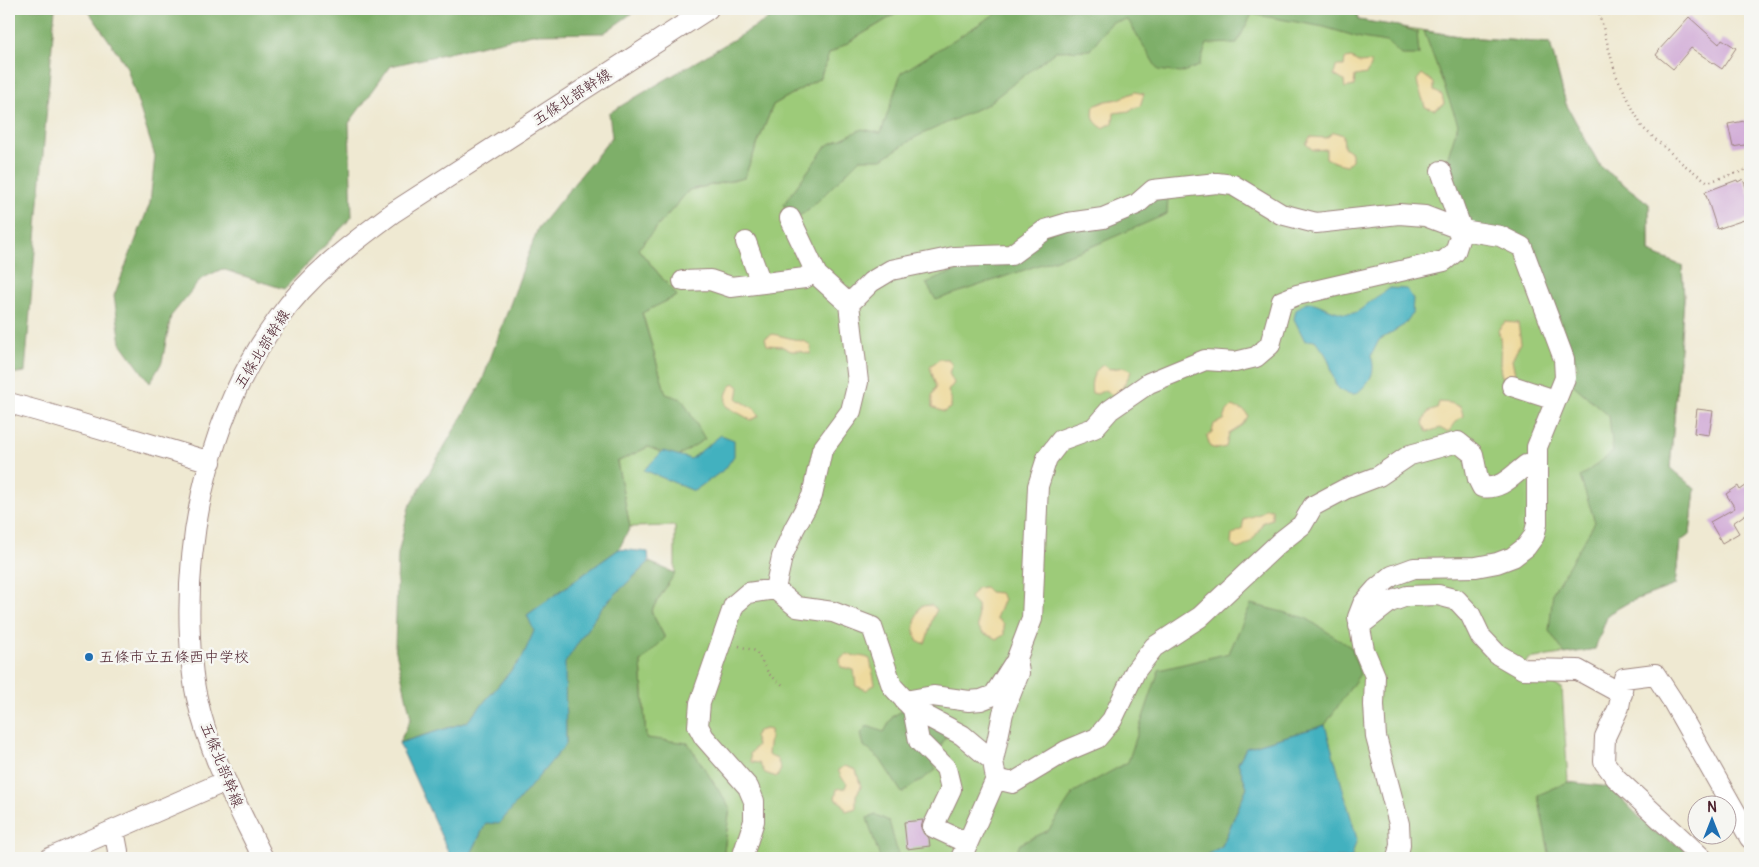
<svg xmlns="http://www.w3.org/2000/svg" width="1759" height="867" viewBox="0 0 1759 867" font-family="Pangolin,'Klee One',sans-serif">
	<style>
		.green { fill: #9dcb79; stroke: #747552 }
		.forest { fill: #7eaf69; stroke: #64674a }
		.sand { fill: #eeda9e; stroke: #9c7c64 }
		.water { fill: #43b1bf; stroke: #466875 }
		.building { fill: #d1acd7 }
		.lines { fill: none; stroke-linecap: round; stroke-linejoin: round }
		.minor-casing { stroke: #9c847e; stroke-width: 22 }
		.path { stroke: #9c847e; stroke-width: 2.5; stroke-dasharray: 1 4; stroke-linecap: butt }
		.minor { stroke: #fff; stroke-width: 20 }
		.poi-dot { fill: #1f6fb2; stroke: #f6f6f2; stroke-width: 2 }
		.labels { text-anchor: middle; stroke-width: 5; stroke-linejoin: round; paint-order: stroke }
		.street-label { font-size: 15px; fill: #4a1f2b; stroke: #f6f6f2 }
		.poi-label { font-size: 15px; fill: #4a1f2b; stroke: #f6f6f2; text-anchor: start }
	</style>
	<rect width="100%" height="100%" fill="#f6f6f2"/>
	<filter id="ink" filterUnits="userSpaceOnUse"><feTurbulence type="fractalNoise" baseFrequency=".02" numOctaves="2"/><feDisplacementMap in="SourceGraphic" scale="10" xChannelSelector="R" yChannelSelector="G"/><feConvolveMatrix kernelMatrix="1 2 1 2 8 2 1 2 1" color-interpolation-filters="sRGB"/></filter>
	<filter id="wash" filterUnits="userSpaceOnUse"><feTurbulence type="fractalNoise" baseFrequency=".0096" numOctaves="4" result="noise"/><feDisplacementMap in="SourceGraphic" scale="20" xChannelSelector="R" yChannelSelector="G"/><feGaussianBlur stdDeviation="1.12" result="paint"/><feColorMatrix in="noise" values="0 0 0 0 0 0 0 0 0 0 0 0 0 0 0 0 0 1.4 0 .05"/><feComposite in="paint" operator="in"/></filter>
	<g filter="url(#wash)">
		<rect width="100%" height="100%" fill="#efe9d2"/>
		<!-- green -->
		<path class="green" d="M904 9H1356L1358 20 1465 37 1550 43 1566 104 1600 166 1649 204V252L1682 266 1684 299 1670 468 1695 489 1690 534 1680 542 1675 585 1629 602 1608 614 1595 649 1528 659 1520 673 1562 688 1568 782 1538 796 1551 858H723L730 808 646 738 641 662 665 638 651 611 675 572V526L630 527 617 462 648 447 666 395 642 312 677 296 638 249 689 190 744 178 773 105 820 78 829 54Z"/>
		<!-- forest -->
		<path class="forest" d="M9 9H55L25 372 9 374Z
			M87 9H638L604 33 532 34 391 66 349 123 352 217 284 289 222 269 201 279 171 316 162 362 150 383 121 343 114 296 150 203 155 156 126 65Z
			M785 9H904L829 54 820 78 773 105 744 178 689 190 638 249 677 296 642 313 666 394 682 399 705 439 675 458 648 447 617 462 630 527 619 549 527 615 535 631 522 658 467 722 399 743 411 718 395 647 398 554 409 507 481 384 538 228 612 137 609 113Z
			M1003 9H1356L1358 20 1398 26 1417 32 1419 55H1401L1387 42 1361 38 1324 27 1252 14 1237 43 1207 44 1199 66 1180 73 1158 70 1128 20 1111 22 1090 50 1056 51 986 105 916 137 882 159H860L809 210 799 216 783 205 826 146 862 129 881 133 901 73Z
			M1424 31 1465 37 1550 43 1566 104 1600 166 1649 204V252L1682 266 1684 299 1670 468 1695 489 1690 534 1680 542 1675 585 1629 602 1608 614 1595 649 1565 654 1549 631 1553 592 1595 522 1580 477 1613 452 1609 416 1569 381 1578 367 1534 250 1514 233 1468 225 1446 163 1458 124Z
			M1168 195 1167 214 1086 249 936 300 926 283 1048 233Z
			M649 562 675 573 651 611 665 638 641 662 646 738 688 743 730 808 723 858H469L486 823 566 744 564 663 601 608Z
			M1251 604 1306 618 1352 648 1360 674 1325 725 1246 748 1238 763 1247 787 1222 846 1201 858H1014L1020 844 1049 830 1074 792 1128 762 1159 670 1229 653Z
			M904 710 948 733 932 761 936 770 902 793 880 759 864 746 861 734 867 726 884 732 893 716Z
			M1568 782 1610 787 1653 831 1682 847 1691 858H1550L1538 795Z
			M876 815 889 821 899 858H880L867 818Z"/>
		<!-- sand -->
		<path class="sand" d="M1351 58 1360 63 1370 62 1371 67 1366 74 1355 76 1354 86 1345 88 1344 81 1334 75 1336 66H1344L1345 59Z
			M1422 74 1434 83V91L1442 95 1444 104 1434 110 1425 107C1423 97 1418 90 1417 80Z
			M1135 92 1144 94 1140 106 1129 111 1114 113 1113 123 1103 128C1093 122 1092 117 1094 106L1106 101 1119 99Z
			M1334 132 1343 135 1344 147 1352 153V160L1346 165 1334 162 1326 158V149L1313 150 1306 144 1310 137 1326 138Z
			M1505 322 1518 323 1521 343 1512 359 1515 374 1502 377C1497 361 1504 345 1498 330Z
			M773 334 806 342 811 347 810 354 799 351H791L781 346 767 345 765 338Z
			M940 359H948L952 365 949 373 954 383 948 391 951 398V408L944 412 932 407V396L936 387 930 366Z
			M1103 365 1110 369 1126 367 1131 372 1120 392 1112 395 1105 390 1097 394 1092 393C1090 382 1093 371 1103 365Z
			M734 383 739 387 737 399 755 409 759 416 751 420 726 406C725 396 727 389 734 383Z
			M1439 402 1450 403 1461 407 1463 416C1453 422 1455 427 1447 432L1440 428 1427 432 1423 423 1428 412 1437 409Z
			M1232 406 1245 411 1248 416 1242 425 1229 433 1226 447 1217 449 1210 447 1207 436 1212 432 1214 424 1224 420 1227 411Z
			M1265 509H1272V519L1263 522C1257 534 1251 546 1237 549L1231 544 1232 535 1242 529 1244 519 1260 514Z
			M985 587 990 592 1000 593 1004 599 996 618 1004 624V635L997 639 983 633 978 627 977 605 970 598 977 588Z
			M932 605 937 610C930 620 930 631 925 643L918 642C912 631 915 616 921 606Z
			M847 654C855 657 862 655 870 659L875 684 867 690 856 686 854 670 841 667 840 659Z
			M765 729 770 730C771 739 768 746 768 755L777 759 781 769 777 777 765 773 759 763 751 762 750 754 757 745 754 736 758 731Z
			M845 766 856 770 861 787 856 795V808L846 811 843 804 835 799 837 789 845 788 847 783 842 778 838 770Z"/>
		<!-- water -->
		<path class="water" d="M1390 288 1407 289 1413 299 1412 314 1404 325 1379 340 1371 356C1377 373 1369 383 1356 394 1329 394 1336 375 1327 357 1324 351 1319 346 1315 340L1305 341 1294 319 1296 310 1306 302C1317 302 1322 307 1332 310 1352 317 1356 314 1371 301 1377 296 1384 293 1390 288Z
			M721 435 734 440V456L725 469 694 491 644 470 663 451 691 459Z
			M619 549 648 552 649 562 601 608 565 663 566 744 499 824 486 823 469 858H451L399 743 467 722 522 658 534 631 527 615Z
			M1325 725 1357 839 1351 858H1201L1222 846 1247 787 1238 763 1246 748Z"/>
		<g id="blocks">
			<!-- building -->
			<path class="building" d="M1689 17 1719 44 1722 39 1736 48 1722 69 1691 48 1673 69 1656 55 1659 51H1658Z
				M1750 120V144L1733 147 1728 124Z
				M1743 179 1750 198V218L1717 229 1705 192 1737 180 1738 182Z
				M1697 409 1713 411 1709 435 1694 433Z
				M1750 483V511L1733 523 1739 533 1722 543 1710 522 1735 508 1726 494 1738 486 1740 490Z
				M923 820 921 828 924 834 929 838 930 846 907 849 904 822Z"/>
		</g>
	</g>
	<g filter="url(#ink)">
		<use href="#blocks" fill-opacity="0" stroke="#9c847e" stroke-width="1"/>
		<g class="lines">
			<defs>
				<path id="minor" d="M790 218 817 275 849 304 858 382 851 411 822 450 812 496 794 529 782 557 775 589 797 607 833 612 872 627 892 686 913 709 962 735 993 761 996 779 961 858
					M746 242 761 283
					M683 281 710 280 731 287 805 278 814 270
					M849 304 871 282 891 270 954 257 1011 255 1045 230 1068 223 1103 218 1137 204 1153 190 1217 183 1233 185 1281 214 1316 223 1399 214 1425 216 1462 230 1500 236 1522 247 1564 359 1565 378 1537 447V524L1534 536 1526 547 1513 557 1497 563 1476 567 1414 568 1392 576 1376 589 1363 604 1358 617 1364 650 1375 676 1374 705 1376 737 1399 824 1400 845 1397 858
					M1512 386 1555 400
					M9 403 38 411 211 462
					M1359 626 1390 602 1407 596 1438 595 1457 600 1470 614 1481 637 1497 654 1523 669 1578 670 1622 694
					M905 701 933 696 969 701 981 700 994 695 1013 665
					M913 709 919 741 946 768 951 789 933 827 967 843
					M993 761 1003 713 1019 673 1017 658 1032 619 1038 486 1047 458 1061 440 1094 428 1110 410 1149 383 1205 360 1235 362 1256 357 1270 345 1282 301 1297 295 1444 261 1455 252 1462 230 1441 171
					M996 779 1013 783 1066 751 1097 738 1112 720 1136 670 1154 647 1200 617 1279 543 1302 525 1313 506 1345 489 1379 476 1410 455 1458 442 1473 454 1478 479 1482 487C1501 490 1512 476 1526 465H1537
					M114 830 118 851 117 858
					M50 858 226 781
					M263 858C238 806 209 755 197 698 192 678 191 658 190 638 185 527 212 409 278 319 309 275 352 243 394 212L708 9
					M742 858 754 821V801L748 787 704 737 698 726 700 703 734 605 748 593 775 589
					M1702 858 1616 778 1604 762 1605 737 1619 707 1624 678 1655 674 1672 700 1750 838"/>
			</defs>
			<!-- minor casing -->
			<use href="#minor" class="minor-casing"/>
			<!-- path -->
			<path class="path" d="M1598 9 1616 75 1642 127 1683 164 1708 182 1750 169
				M739 646 756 651 769 674 784 686"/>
			<!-- minor -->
			<use href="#minor" class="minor"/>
		</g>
	</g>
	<!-- markers -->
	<circle class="poi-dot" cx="89" cy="657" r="5"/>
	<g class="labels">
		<!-- street labels -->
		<g class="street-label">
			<text transform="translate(572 97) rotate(-33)" y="5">五條北部幹線</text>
			<text transform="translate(262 349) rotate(-58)" y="5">五條北部幹線</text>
			<text transform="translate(222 765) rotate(68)" y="5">五條北部幹線</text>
		</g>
		<!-- poi labels -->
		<g class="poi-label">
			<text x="99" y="662">五條市立五條西中学校</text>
		</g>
	</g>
	<!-- margin -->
	<rect width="1759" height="867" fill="none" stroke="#f6f6f2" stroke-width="30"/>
	<!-- north arrow -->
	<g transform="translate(1712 820)"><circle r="24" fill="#f6f6f2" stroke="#b1a0a2"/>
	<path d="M0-4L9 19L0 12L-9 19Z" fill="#1f6fb2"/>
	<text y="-8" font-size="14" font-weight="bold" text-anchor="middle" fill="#4a1f2b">N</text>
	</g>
</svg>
